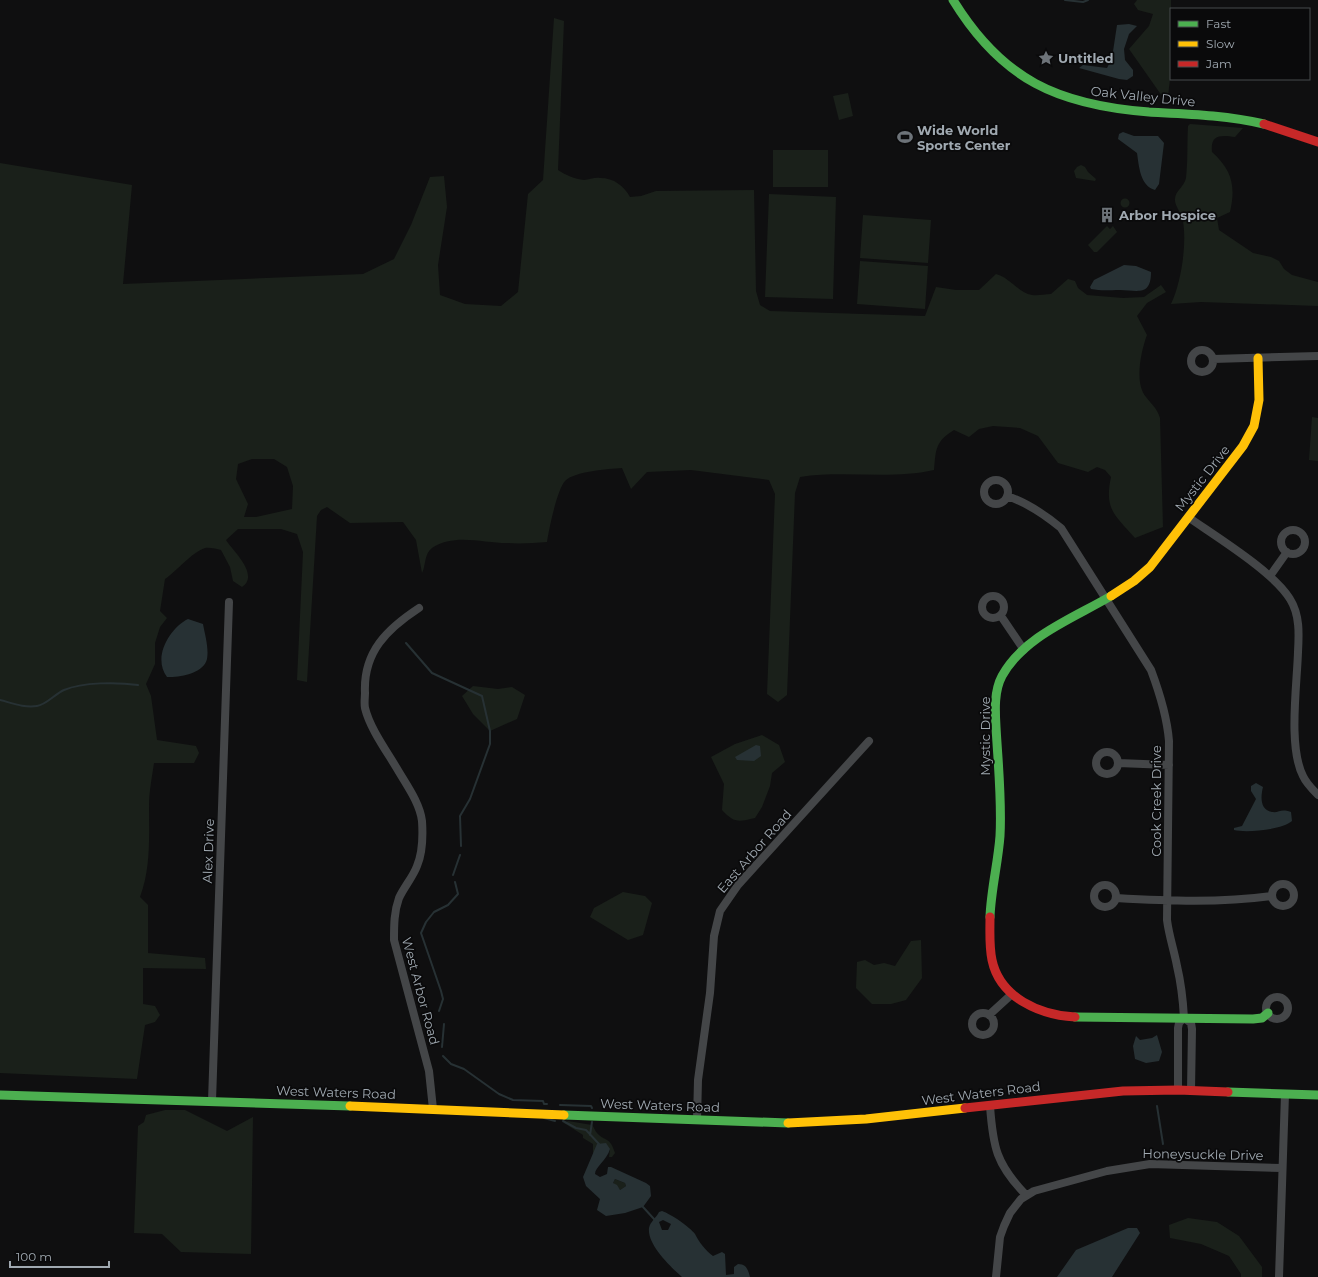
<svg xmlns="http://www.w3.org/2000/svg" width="1318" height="1277" viewBox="0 0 1318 1277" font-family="Montserrat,sans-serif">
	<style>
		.green { fill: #1a201a; fill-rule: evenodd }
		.water { fill: #273134; fill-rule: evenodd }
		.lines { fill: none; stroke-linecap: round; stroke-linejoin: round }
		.stream { stroke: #273134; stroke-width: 2 }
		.street { stroke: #444648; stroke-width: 8 }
		.fast { stroke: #4caf50; stroke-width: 9 }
		.slow { stroke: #ffc107; stroke-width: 9 }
		.jam { stroke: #c62828; stroke-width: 9 }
		.labels { text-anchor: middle; stroke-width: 3.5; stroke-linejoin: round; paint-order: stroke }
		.poi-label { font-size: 13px; font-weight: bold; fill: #a0a9b1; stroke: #0a0a0b; text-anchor: start }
		.street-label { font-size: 13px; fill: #a0a9b1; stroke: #0a0a0b }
	</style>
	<rect width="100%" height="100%" fill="#0f0f10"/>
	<!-- green -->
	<path class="green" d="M1137 0H1171V71L1168 96H1162L1129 49 1149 26 1153 14 1138 10 1134 4Z
		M554 18 564 21 558 170C565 175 575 179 584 180 589 180 595 177 600 178 614 178 624 186 630 197L641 196 656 191 754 190 756 291 760 305 770 311 925 316 936 287 956 290H979L996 274C1009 277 1019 293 1032 295 1038 296 1045 294 1051 294L1068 279 1075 281 1078 288 1087 295 1123 298 1144 297 1161 285 1166 292 1147 303 1137 316 1147 335C1141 351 1134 383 1146 397 1152 405 1157 408 1160 418L1163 527 1135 538C1115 515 1104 510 1111 477L1105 470 1097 467 1088 472 1058 463 1038 436 1020 428 993 426 979 429 969 437 954 430C935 442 936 449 934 470 890 480 845 470 800 477L795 493 787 695 778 702 767 694 775 494 769 480 691 470 647 472 631 489 622 468C608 469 575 471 565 481 557 490 549 529 547 542 534 543 520 544 507 543 483 543 454 533 432 548 424 554 426 565 422 573L416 540 403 522 350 523 327 507 321 510 317 516 307 682 297 680 303 552 297 534 281 529H238L226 540C233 551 260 575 242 587L233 581 230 567 221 550C217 549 209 547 205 548 192 552 177 571 165 579L160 611 167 618 160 627 155 643V664L146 684 151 696 157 740 196 746 199 753 194 763H154C152 777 149 792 149 806 149 836 151 868 140 897L148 905V953L205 958 206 969 143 968V1004L155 1006 160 1015 155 1022 145 1025 137 1079 0 1073V163L132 185 123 284 363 274 394 259 411 225 430 177 444 176 447 207 438 265 440 295 465 304 501 306 518 292 528 194 543 180ZM252 459H274L287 467 293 486 292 509 256 517H244L248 504 236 479 238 464Z
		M848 93 853 116 839 120 833 96Z
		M1190 124 1243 128 1235 137C1221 135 1210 134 1212 152 1232 170 1236 186 1230 212L1217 218 1219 230 1253 253 1271 257 1279 261 1284 269 1292 275 1318 282V306L1201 302 1171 304C1181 283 1187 245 1183 221 1182 214 1174 205 1175 199 1175 191 1184 187 1186 178 1188 161 1187 143 1188 126Z
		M773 150H828V187H773Z
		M1081 165 1085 167 1088 172 1096 179 1095 181 1076 178 1074 171 1077 167Z
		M769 194 836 197 833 299 765 297Z
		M1120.5 203a4.5 4.5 0 1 1 9 0a4.5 4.5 0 1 1-9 0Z
		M863 215 931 220 928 263 860 258Z
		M1107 226 1110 229 1113 226 1117 232 1097 252H1094L1088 245Z
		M860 261 928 266 925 309 857 304Z
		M1312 417 1318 418V461L1309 460Z
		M473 686 498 689 512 687 525 695 517 719 490 731 473 714 462 696Z
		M762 735 779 745 785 762 772 773 770 786 762 807 755 818C738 822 734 823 722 810L724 784 711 757 735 744Z
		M623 892 645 896 652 903 643 935 628 940 590 917 594 908Z
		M921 940 922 978 906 1000 891 1004H872L856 988 857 962 865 960 874 965 884 963 895 966 911 941Z
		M165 1110H185L227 1131 253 1117 251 1254 181 1252 162 1234 134 1233 138 1126 144 1122 146 1115Z
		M568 1121 592 1125C594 1127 595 1131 597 1133 605 1142 610 1136 615 1153L612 1157H609L610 1149 596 1150 593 1155V1144L583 1138V1135L564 1123Z
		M615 1179 625 1183 626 1186 620 1190 613 1183Z
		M1188 1218 1217 1222 1239 1236 1262 1267V1277H1241V1274L1229 1256 1201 1244 1170 1238 1169 1225Z"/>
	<!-- water -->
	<path class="water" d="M1129 24 1137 26 1129 34 1124 49 1125 60 1133 70V76L1127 80 1119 79 1079 68 1083 65 1107 68 1112 58 1117 25Z
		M1123 132 1134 136H1158L1164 143 1159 184 1155 190C1140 186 1139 166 1137 153L1118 139 1119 134Z
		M1124 265 1136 266 1151 272C1151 297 1137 290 1120 290 1109 290 1101 291 1091 289L1090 287 1094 280Z
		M188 619 203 624C205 635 209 648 207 659 204 673 179 678 167 677 152 657 170 628 188 619Z
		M756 745 760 746 761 756 754 761 737 760 735 757Z
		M1256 783 1263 787C1261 795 1259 810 1272 812 1280 813 1280 808 1291 812L1292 821C1282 830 1246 833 1234 830V828L1242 826 1256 799 1251 791V786Z
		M1157 1035 1162 1052 1159 1061 1146 1063 1135 1059 1133 1046 1136 1036 1140 1040 1152 1038Z
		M606 1143 610 1149C607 1160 595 1167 595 1174L600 1177 607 1174 608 1167H611L646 1183 650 1186 651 1196 643 1207 625 1213 606 1216 597 1210 600 1199 586 1186 583 1177 597 1144ZM615 1179 625 1183 626 1186 620 1190 617 1185 613 1183Z
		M662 1211C671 1214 690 1227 695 1234 699 1242 705 1250 713 1256L722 1252 725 1254 726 1275 734 1274V1267L738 1264C746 1264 748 1269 750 1277H682C671 1267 647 1245 649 1228 650 1222 656 1218 659 1212ZM663 1220 671 1224 668 1230H662L659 1222Z
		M1128 1228H1137L1140 1233 1112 1277H1057L1076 1250Z"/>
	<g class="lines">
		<!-- stream -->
		<path class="stream" d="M1065 0 1083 2 1088 0
			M406 643 432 673 482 696 490 731V744L470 799 460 816 461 846
			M0 700C12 703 24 708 37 706 46 705 55 694 64 690 83 682 117 682 138 685
			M453 875 460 855
			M439 1011 443 999 441 991 421 933 426 922 434 912 448 905 458 894 455 882
			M442 1047 444 1024
			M443 1056 451 1064 464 1069 499 1094 513 1100 543 1101 544 1104H547
			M560 1105 591 1106 592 1108
			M1157 1106 1163 1144
			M544 1118 555 1121
			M563 1121 576 1128 586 1130 599 1144
			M590 1135 592 1122
			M643 1207 654 1219"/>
		<!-- street -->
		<path class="street" d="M1191 361a11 11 0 1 1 22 0a11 11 0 1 1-22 0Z
			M1213 359 1318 356
			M984 492a12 12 0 1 1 24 0a12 12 0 1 1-24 0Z
			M1007 496C1028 503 1044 514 1061 528L1151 670C1160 694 1167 716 1169 741L1167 920C1169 936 1174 950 1177 966 1181 983 1183 1000 1184 1018L1179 1023 1178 1028V1090
			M1188 517C1215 536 1274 572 1290 599 1300 615 1299 634 1298 652 1297 685 1288 747 1303 776 1306 783 1312 789 1318 795
			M1281 542a12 12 0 1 1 24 0a12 12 0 1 1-24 0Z
			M1270 576 1287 552
			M982 607a11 11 0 1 1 22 0a11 11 0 1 1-22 0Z
			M419 608C387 629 363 652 365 693 365 697 364 703 365 708 370 729 388 753 399 772 408 787 420 804 422 821 423 836 423 852 417 866 413 877 404 887 399 898 394 912 394 925 394 940L429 1071 433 1109
			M1001 616 1024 650
			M1096 763a11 11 0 1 1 22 0a11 11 0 1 1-22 0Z
			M1118 763 1169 765
			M1272 895a11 11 0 1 1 22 0a11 11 0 1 1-22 0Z
			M1094 896a11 11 0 1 1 22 0a11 11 0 1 1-22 0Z
			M1116 898C1168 901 1220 903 1272 896
			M1266 1008a11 11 0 1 1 22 0a11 11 0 1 1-22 0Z
			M972 1024a11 11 0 1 1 22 0a11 11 0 1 1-22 0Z
			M989 1015 1012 994
			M1184 1018 1191 1023 1192 1029 1191 1090
			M212 1101 229 602
			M990 1106C993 1147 996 1164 1026 1195
			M697 1120 698 1080 710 993 714 936 720 911 738 885 869 741
			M996 1277 1000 1237 1004 1226 1010 1213 1021 1199 1034 1191 1107 1171 1150 1164 1282 1168
			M1279 1277 1285 1094"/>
		<!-- fast -->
		<path class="fast" d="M953 0C1002 80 1058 105 1149 112 1187 114 1226 115 1264 124
			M990 917C991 890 998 863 1000 836 1002 800 998 763 996 727 995 710 994 691 1002 676 1024 636 1074 618 1111 596
			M1075 1017 1253 1019 1262 1018 1268 1013
			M1228 1092 1318 1095
			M0 1095 350 1106
			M564 1115 788 1123"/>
		<!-- slow -->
		<path class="slow" d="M1111 596 1134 581 1150 567 1243 446 1254 426 1259 400 1258 358
			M350 1106 564 1115
			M788 1123 866 1119 965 1108"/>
		<!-- jam -->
		<path class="jam" d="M1264 124 1318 142
			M990 917C990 932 989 946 992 960 1000 998 1040 1015 1075 1017
			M965 1108 1123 1091 1178 1090 1228 1092"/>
	</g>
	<!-- icons -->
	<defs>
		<symbol id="sight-bare" viewBox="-9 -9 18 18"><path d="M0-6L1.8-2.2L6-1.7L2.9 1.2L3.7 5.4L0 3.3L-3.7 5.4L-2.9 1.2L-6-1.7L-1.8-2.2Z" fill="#6d7379" stroke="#0a0a0b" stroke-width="2.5" paint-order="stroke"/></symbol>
		<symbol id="stadium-bare" viewBox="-9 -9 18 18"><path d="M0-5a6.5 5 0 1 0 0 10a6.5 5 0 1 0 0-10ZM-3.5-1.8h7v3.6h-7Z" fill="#6d7379" stroke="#0a0a0b" stroke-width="2.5" paint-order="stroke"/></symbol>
		<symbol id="building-bare" viewBox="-9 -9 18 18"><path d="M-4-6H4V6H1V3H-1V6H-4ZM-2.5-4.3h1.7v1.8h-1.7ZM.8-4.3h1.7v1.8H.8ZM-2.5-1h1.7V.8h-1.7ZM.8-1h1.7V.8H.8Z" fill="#6d7379" stroke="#0a0a0b" stroke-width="2.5" paint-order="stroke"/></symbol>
	</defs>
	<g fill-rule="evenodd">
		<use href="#sight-bare" x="1035" y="47" width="22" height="22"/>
		<use href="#stadium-bare" x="894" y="126" width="22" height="22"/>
		<use href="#building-bare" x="1096" y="204" width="22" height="22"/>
	</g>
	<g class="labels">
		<!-- poi labels -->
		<g class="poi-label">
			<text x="1058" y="63">Untitled</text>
			<text x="917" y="135">Wide World<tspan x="917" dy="15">Sports Center</tspan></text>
			<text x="1119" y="220">Arbor Hospice</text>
		</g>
		<!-- street labels -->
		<g class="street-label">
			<text transform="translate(1143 96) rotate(6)" y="5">Oak Valley Drive</text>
			<text transform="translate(1202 478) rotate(-52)" y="5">Mystic Drive</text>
			<text transform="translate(985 736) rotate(-90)" y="5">Mystic Drive</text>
			<text transform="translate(1156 801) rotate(-90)" y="5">Cook Creek Drive</text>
			<text transform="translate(208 851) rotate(-88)" y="5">Alex Drive</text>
			<text transform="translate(754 851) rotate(-49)" y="5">East Arbor Road</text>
			<text transform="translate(421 991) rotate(75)" y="5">West Arbor Road</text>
			<text transform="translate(336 1092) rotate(2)" y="5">West Waters Road</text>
			<text transform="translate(981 1093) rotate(-7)" y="5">West Waters Road</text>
			<text transform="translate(660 1105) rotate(2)" y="5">West Waters Road</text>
			<text transform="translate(1203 1154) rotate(1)" y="5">Honeysuckle Drive</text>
		</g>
	</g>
	<!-- legend -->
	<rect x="1170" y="8" width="140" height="72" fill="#0a0a0b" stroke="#464a4d"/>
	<rect x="1178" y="21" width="20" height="6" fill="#4caf50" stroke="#464a4d"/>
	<text x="1206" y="28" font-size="12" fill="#a0a9b1">Fast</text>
	<rect x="1178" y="41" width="20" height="6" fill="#ffc107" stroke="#464a4d"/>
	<text x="1206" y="48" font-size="12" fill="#a0a9b1">Slow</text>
	<rect x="1178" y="61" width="20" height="6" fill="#c62828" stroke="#464a4d"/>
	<text x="1206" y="68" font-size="12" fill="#a0a9b1">Jam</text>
	<!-- scale -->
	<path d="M10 1261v6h99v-6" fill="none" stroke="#a0a9b1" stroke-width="2"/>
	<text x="16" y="1261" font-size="12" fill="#a0a9b1" stroke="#0a0a0b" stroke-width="3" paint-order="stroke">100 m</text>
</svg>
